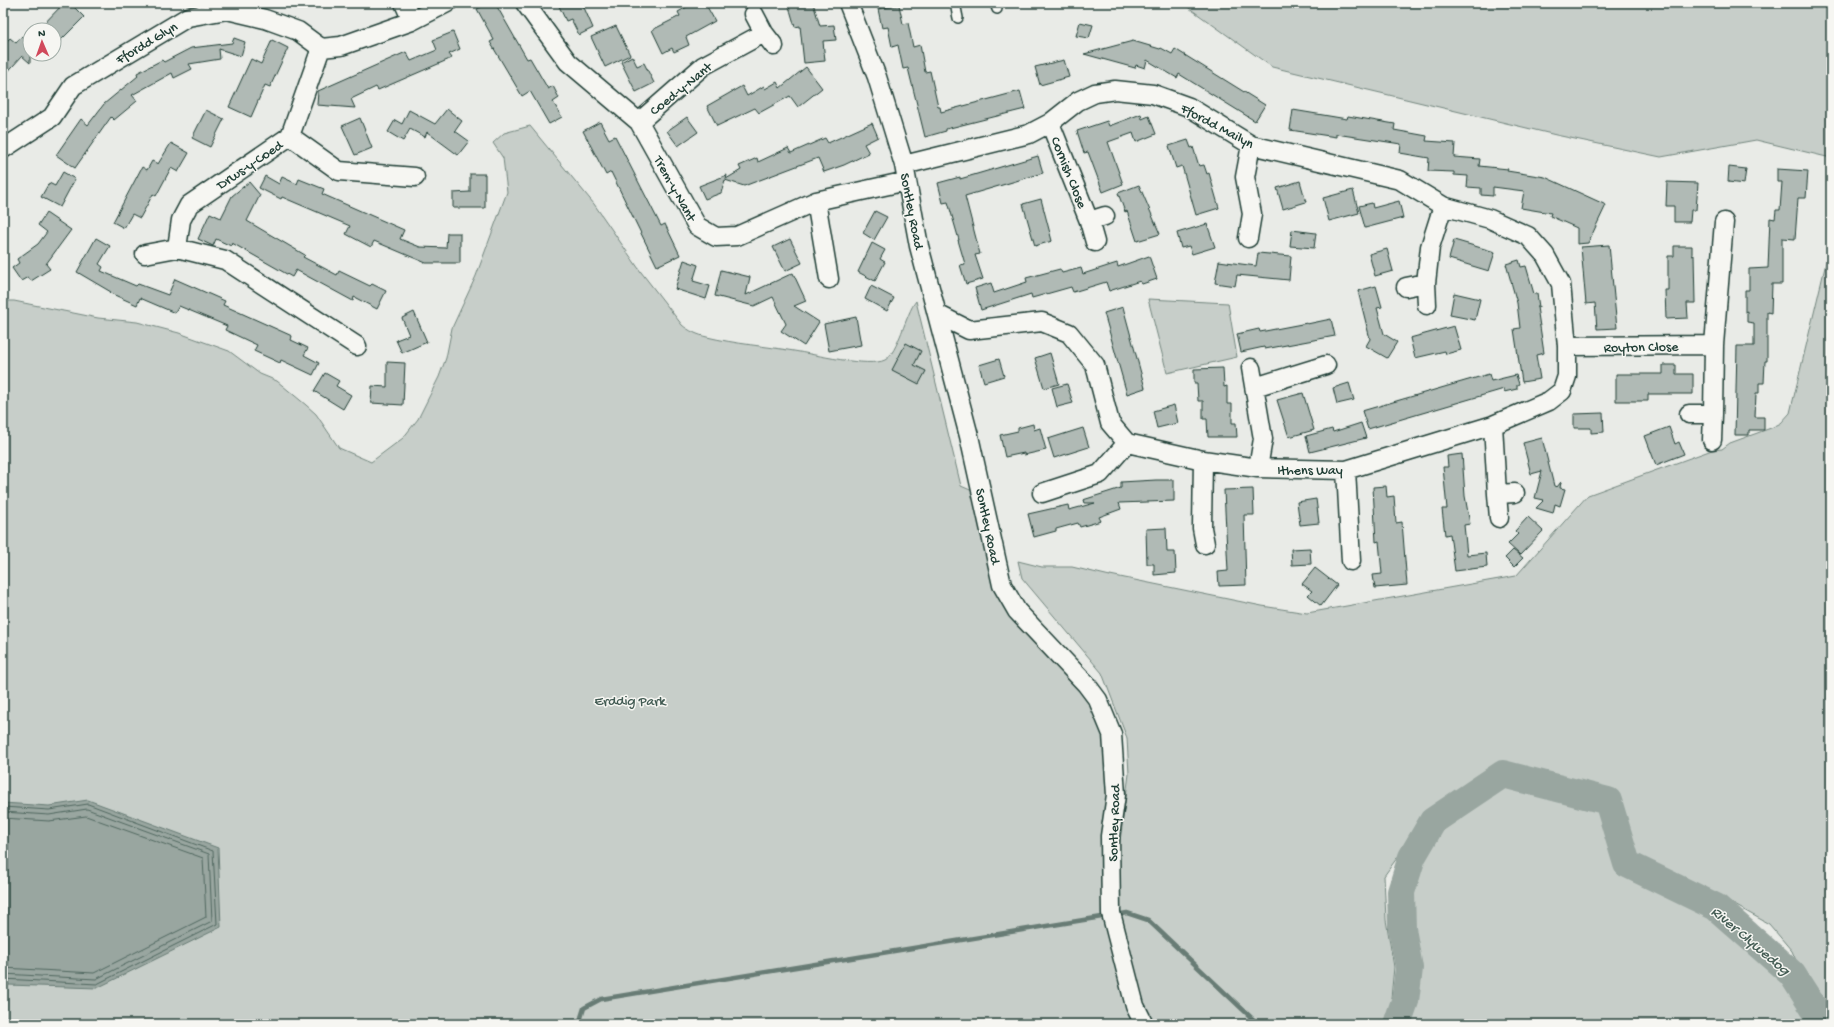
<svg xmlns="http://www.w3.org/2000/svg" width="1834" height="1027" viewBox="0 0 1834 1027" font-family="'Gochi Hand',sans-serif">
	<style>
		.green { fill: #c7cec9; stroke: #73867e; fill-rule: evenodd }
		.water { fill: #99a6a0; stroke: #687c75 }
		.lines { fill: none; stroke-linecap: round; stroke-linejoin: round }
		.shore { stroke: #50675f; stroke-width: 1 }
		.stream { stroke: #687c75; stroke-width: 4.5 }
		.river { stroke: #99a6a0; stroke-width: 28 }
		.building { fill: #b0bab5; stroke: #1f3d34 }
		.service-casing { stroke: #1f3d34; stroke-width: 12 }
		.minor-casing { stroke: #1f3d34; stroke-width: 21 }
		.service { stroke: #f6f6f2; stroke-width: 9 }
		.minor { stroke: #f6f6f2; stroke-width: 18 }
		.labels { text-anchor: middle; stroke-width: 3; stroke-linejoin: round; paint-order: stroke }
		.street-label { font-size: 14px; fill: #1f3d34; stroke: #f6f6f2 }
		.park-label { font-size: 14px; fill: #415a52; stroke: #f6f6f2 }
		.water-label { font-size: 15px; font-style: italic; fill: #445c54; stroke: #f6f6f2 }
	</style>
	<rect width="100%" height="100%" fill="#e9ebe7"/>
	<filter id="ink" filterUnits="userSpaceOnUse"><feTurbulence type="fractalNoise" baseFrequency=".025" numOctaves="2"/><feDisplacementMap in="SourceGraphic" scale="8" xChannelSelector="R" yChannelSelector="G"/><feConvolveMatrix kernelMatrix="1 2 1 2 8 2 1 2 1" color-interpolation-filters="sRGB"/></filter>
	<g filter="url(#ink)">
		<!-- green -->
		<path class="green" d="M1182 3H1831V158L1756 140 1661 157 1556 135 1272 67Z
			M530 126 594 204 641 272 682 325C689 331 698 335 707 337 736 344 765 346 794 351 813 354 869 368 885 360 898 353 906 313 916 301L961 486 982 495 1002 585 1058 653 1112 734 1111 913 1144 1024H3V301H14L98 318 137 322 179 333 229 351 260 374 277 381 306 405 316 414 339 448 371 462 403 438 418 419 439 377 446 358 452 328 476 276 507 192 503 158 493 143 504 133Z
			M1831 242V1022L1809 991 1792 951 1769 924 1731 903C1740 932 1766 949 1782 974 1794 991 1798 1009 1812 1024H1149L1119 925 1118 856 1129 774 1127 738 1102 673 1022 578 1018 561 1042 567H1072L1110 576V575L1262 606 1307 613 1516 576 1588 495 1712 450 1722 449 1730 443 1771 428 1781 423 1790 413ZM1402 851 1414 886 1411 913V950L1415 967 1391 998 1394 967 1386 920 1384 876Z
			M1148 299 1228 303 1237 357 1167 373Z"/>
		<!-- water -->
		<path class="water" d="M88 800 218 848 221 927 97 988 8 985 3 983V803L49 806Z"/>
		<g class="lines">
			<!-- shore -->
			<path class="shore" d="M3 807 49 810 88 804 213 851 217 924 97 984 3 979
				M3 812 49 815 87 809 209 854 212 921 96 979 3 974
				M3 818 49 821 86 816 203 858 206 917 94 973 3 968"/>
			<!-- stream -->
			<path class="stream" d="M1116 915 1127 913 1148 920 1258 1024
				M579 1024 584 1008 601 999 1108 916"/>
			<!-- river -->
			<path class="river" d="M1397 1024 1405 1001 1409 968 1402 929 1401 892 1412 857 1433 821 1503 774 1608 801 1627 864 1716 907 1792 974 1824 1024"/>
		</g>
		<!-- building -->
		<path class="building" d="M64 3H70L84 17 54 47V30H38Z
			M489 3H495L527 59 530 58 548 89 553 86 559 98 553 102 562 117 549 124 530 91 522 96 490 42 494 40 477 9Z
			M566 3H582L593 28 579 35 571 19 566 21 559 6Z
			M694 3H705L715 21 686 37 689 45 674 52 672 48 663 53 652 30 680 16 678 12Z
			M788 3H813L820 26 834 25 836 40 823 41 825 61 804 63 800 26 795 27Z
			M899 5 903 24 908 23 913 47 920 45 925 72 930 71 938 107H940L941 112 1020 91 1025 109 946 129V131L925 137 908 68 903 69 898 45 892 47 888 27 882 28 878 9Z
			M1080 22 1093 25 1089 38 1076 36Z
			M616 26 630 55 605 67 591 37Z
			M453 32 460 49 449 54 452 58 378 90 376 87 351 99 355 108 317 105 318 91 406 52 411 61 437 50 433 40Z
			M22 36 30 43V63L22 56 3 77V45L10 38 16 43Z
			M234 38 245 42 241 56 219 49 220 59 189 64 192 69 174 78 172 73 132 95 137 101 114 120 111 117 75 168 56 155 81 119 88 125 104 104 138 76 137 73 162 60 164 62 191 48 232 43Z
			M272 40 288 48 270 87 265 85 251 117 229 107 251 59 261 64Z
			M1133 41 1160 49 1161 48 1172 54 1175 49 1265 105 1255 121 1179 74 1177 78 1147 60 1145 68 1136 65 1135 68 1084 54Z
			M632 56 637 66 644 63 654 83 636 92 621 62Z
			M1064 60 1069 77 1040 85 1035 67Z
			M806 67 822 88 798 107 790 96 759 113 755 108 717 126 707 106 742 86 747 96 764 86 765 89 777 82 780 88Z
			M447 109 462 121 455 131 469 141 458 155 427 132 425 137 410 129 403 141 388 132 395 120 402 124 409 110 435 124Z
			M206 110 224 119 210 147 192 138Z
			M1293 110 1347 119 1348 116 1395 124 1394 130 1427 136 1426 141 1455 143 1454 157 1480 159 1479 166 1508 169 1507 171 1545 177 1606 205 1588 243 1577 244V228L1550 216 1551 213 1521 208 1524 191 1493 187V196L1481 195V188L1467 187 1468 176 1454 175V172L1428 171 1429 158 1400 153 1401 144 1336 134V137L1290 130Z
			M1141 114 1142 119 1149 116 1156 134 1136 142 1133 133 1108 142 1123 184 1103 192 1088 152 1084 153 1077 131 1107 121 1109 126Z
			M687 117 698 132 678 146 667 131Z
			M360 118 372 148 355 155 342 126Z
			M600 122 609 139 615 136 661 226 665 224 680 255 657 266 611 172 606 175 583 131Z
			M872 123 878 137 864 144 869 153 844 165 824 172 818 158 744 186 725 180 721 193 705 199 699 186 727 175 726 179 741 170 739 166 757 158 758 162 788 148 791 153 825 138 828 143Z
			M1188 140 1191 148 1193 147 1199 166 1204 165 1207 174 1209 173 1219 208 1196 215 1182 166 1176 168 1169 146Z
			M171 143 189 153 178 172 171 168 156 196 153 194 140 218 132 214 124 228 113 222 142 167 147 170 152 161 158 164Z
			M1038 156 1043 173 965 196 980 254 975 255 983 279 966 284 960 265 965 264 958 240H959L948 202 943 203 938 183 960 177V179Z
			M1729 167 1746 169 1744 184 1728 182Z
			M1777 169 1808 171 1806 198H1798L1795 239 1782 238V284H1772L1771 313 1767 312V361H1765L1764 383H1759V393H1756L1755 417H1764V430H1749V435H1735L1737 346H1754V323L1747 322V311L1745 312V290H1749V269L1768 268 1770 218 1775 219 1776 210H1780L1782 182H1777Z
			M63 172 75 179 60 207 41 197 49 183 55 186Z
			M470 174H485V208H453V193L470 192Z
			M265 176 279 184 282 177 297 184 299 179 324 189 322 194 404 230 400 239 420 247 446 248 447 233H460V263H426L374 241 371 247 346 234 350 226 282 197 281 199 259 188Z
			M1300 181 1306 202 1283 209 1277 188Z
			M249 182 260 195 247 221 305 255 303 257 337 275 339 271 370 286 372 284 386 291 377 309 354 297 353 301 296 270 292 277 232 243 231 246 216 239 213 246 198 239 210 213 221 218 232 196Z
			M1667 182 1698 183 1696 210H1691L1690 222H1674V206H1666Z
			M1139 185 1160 234 1137 241 1127 211 1125 212 1118 193Z
			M1353 190 1359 213 1329 221 1323 198Z
			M1041 199 1052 241 1035 246 1023 204Z
			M1399 201 1403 218 1365 228 1359 206 1372 203 1373 208Z
			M875 211 887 217 874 240 863 233Z
			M46 213 71 230 46 264 50 269 31 281 28 277 21 281 12 268 19 263 17 259 38 244 47 232 38 225Z
			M1207 224 1215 247 1192 254 1189 246 1181 248 1177 233Z
			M1292 230 1316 233 1314 248 1290 246Z
			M96 238 110 246 99 264 103 267 101 271 136 286 138 284 168 295 175 279 225 301 223 305 292 336 291 340 308 348 304 355 319 363 313 375 281 360 280 363 254 351 257 345 225 330 227 326 179 306 175 313 140 298 137 305 110 293 111 292 77 272Z
			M790 239 802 263 785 271 773 247Z
			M1454 240 1495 252 1489 271 1449 259Z
			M872 243 885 250 880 259 885 262 875 281 858 272Z
			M1609 245 1617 328 1597 329 1595 303 1586 304 1581 247Z
			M1674 246H1692V256L1694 255 1695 303H1687L1688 318 1666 319 1665 290H1668V256H1674Z
			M1387 249 1393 271 1375 276 1369 254Z
			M1258 253 1291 256 1289 280 1237 275 1235 286 1215 283 1219 261 1256 266Z
			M1149 256 1157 279 1142 284 1140 281 1109 291 1106 282 1073 292 1071 287 1032 298 1031 294 981 310 975 288 991 283 994 293 1027 282 1026 278 1060 269 1062 273 1081 268 1083 274 1117 263 1118 267Z
			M684 260 698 265 693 281 710 286 706 299 675 289Z
			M1519 260 1521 267 1526 266 1534 294H1537L1539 307H1537L1544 353 1536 355 1540 379 1522 382 1514 329 1520 328 1517 303 1506 264Z
			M721 270 750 277 746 295 793 273 806 301 794 306 819 322 804 346 781 331 786 324 773 297 754 306 715 296Z
			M871 286 894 298 887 311 865 299Z
			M1376 286 1382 307 1377 308 1384 334 1397 342 1387 358 1366 346 1370 339 1358 291Z
			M1454 293 1480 299 1475 320 1450 315Z
			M1123 307 1145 388 1127 394 1104 313Z
			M414 312 427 342 402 353 396 340 409 335 402 318Z
			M856 317 861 345 829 351 824 324Z
			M1331 319 1335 336 1265 349 1264 347 1241 352 1237 334 1259 329 1260 332 1307 323V324Z
			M1454 326 1461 350 1446 354 1445 351 1415 358 1410 338Z
			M906 343 921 351 914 365 926 371 919 384 892 370Z
			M1050 353 1059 384 1044 388 1035 358Z
			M999 359 1004 376 984 382 979 365Z
			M387 362 405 363 403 405 371 403 372 386 387 387Z
			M1663 365H1676V374H1693V394H1648V401H1616V374H1663Z
			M1223 368 1224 387 1227 386V404H1232V423H1236L1237 437H1208L1207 419H1203V401H1198L1197 383H1194V369Z
			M325 373 339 381 336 386 351 395 343 409 314 391Z
			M1489 374 1491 381 1516 375 1519 384 1517 385V389L1504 392V389L1368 429 1362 411Z
			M1349 383 1354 400 1337 404 1333 388Z
			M1067 384 1073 403 1057 407 1052 388Z
			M1303 393 1314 430 1289 437 1277 400Z
			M1174 405 1178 423 1157 428 1153 411Z
			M1603 413 1604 432 1591 433V428H1574V414Z
			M1361 423 1366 438 1310 452 1306 436 1332 429 1333 432Z
			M1033 424 1034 430 1040 428 1046 450 1024 455V453L1005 457 1000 435 1018 431V428Z
			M1669 427 1675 444 1679 442 1684 454 1656 465 1645 436Z
			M1083 428 1089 447 1054 458 1048 439Z
			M1542 438 1554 486 1557 487 1561 482 1560 488 1565 489 1560 506 1555 504 1553 513 1536 508 1544 500 1535 498 1542 471 1531 474 1523 443Z
			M1462 454 1465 496 1470 524 1464 525 1467 555 1486 553 1487 567 1455 571 1450 534 1445 535 1442 509H1447L1443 467H1448L1447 456Z
			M1156 480H1174V501L1119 503 1121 509 1099 517 1101 521 1080 527 1078 523 1056 529V531L1034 537 1028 514 1068 505 1069 510 1095 503H1084L1083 500 1121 488V482Z
			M1386 486 1387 497 1394 496 1396 523 1402 522 1407 585 1375 588 1373 575 1382 574 1379 541 1376 542 1373 487Z
			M1253 489 1254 515H1244L1246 585 1219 586 1218 572 1228 571 1224 490Z
			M1316 499 1319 523 1300 525 1297 502Z
			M1528 517 1543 531 1520 555 1508 544 1518 534 1515 531Z
			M1166 528 1167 552H1175L1176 573 1154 575V564H1147L1146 529Z
			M1310 548 1311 564 1292 565 1291 549Z
			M1513 550 1523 558 1514 567 1505 558Z
			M1315 568 1337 585 1321 606 1308 595 1312 591 1302 584Z"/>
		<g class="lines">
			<defs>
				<path id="service" d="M955 3 958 18
					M995 3 997 9"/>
				<path id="minor" d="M404 3 412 21
					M525 3 568 62 639 122 697 226 716 237 737 236 816 201 907 181
					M848 3 877 77 904 165 919 246 969 436 1002 585 1017 611 1086 684 1098 700 1112 734 1116 795 1110 836 1111 913 1135 1006 1144 1024
					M764 33 774 46
					M321 48 290 136 189 205 181 220 177 248 225 260 357 346
					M639 122 703 66 764 33 754 14
					M1050 123 1089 221 1095 242
					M290 136 339 171 415 177
					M3 149 52 117 73 86 188 17 227 10 265 19 298 31 321 48 341 46 412 21 447 3
					M904 165 1029 134 1050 123 1078 101 1095 93 1115 90 1153 94 1189 107 1251 145 1400 180 1443 206 1490 219 1528 236 1545 255 1561 284 1567 346V376L1562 391 1549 401 1493 425 1346 470 1258 468 1203 460 1127 443 1110 423 1095 365 1069 333 1042 322 969 330 937 314
					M816 201 829 279
					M1089 221 1105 216
					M1248 238 1252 214 1245 177 1251 145
					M145 254 177 248
					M1426 283 1430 247 1443 206
					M1406 287 1426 283 1427 305
					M1567 346 1714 345
					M1251 368 1263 439 1258 468
					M1255 387 1326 365
					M1689 414H1713L1712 440
					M1713 414 1714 345 1724 222
					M1493 425 1497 494
					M1203 460 1202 528 1205 544
					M1346 470 1351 561
					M1042 493 1100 474 1127 443
					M1499 518 1497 494 1515 493"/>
			</defs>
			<!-- service casing -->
			<use href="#service" class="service-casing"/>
			<!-- minor casing -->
			<use href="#minor" class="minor-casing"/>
			<!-- service -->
			<use href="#service" class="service"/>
			<!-- minor -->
			<use href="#minor" class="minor"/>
		</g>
	</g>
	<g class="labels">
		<!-- street labels -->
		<g class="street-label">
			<text transform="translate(146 42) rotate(-31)" y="5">Ffordd Glyn</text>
			<text transform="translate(680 88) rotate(-39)" y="5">Coed-y-Nant</text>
			<text transform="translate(1218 125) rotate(28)" y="5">Ffordd Mailyn</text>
			<text transform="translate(249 164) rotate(-34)" y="5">Drws-y-Coed</text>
			<text transform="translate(1070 172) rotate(68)" y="5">Cornish Close</text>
			<text transform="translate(676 188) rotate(61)" y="5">Trem-y-Nant</text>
			<text transform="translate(913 211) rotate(79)" y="5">Sontley Road</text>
			<text transform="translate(1641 346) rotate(-1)" y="5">Royton Close</text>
			<text x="1310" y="474">Ithens Way</text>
			<text transform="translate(989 526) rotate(78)" y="5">Sontley Road</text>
			<text transform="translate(1113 823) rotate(-88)" y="5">Sontley Road</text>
		</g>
		<!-- park labels -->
		<g class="park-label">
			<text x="630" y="705">Erddig Park</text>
		</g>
		<!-- water labels -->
		<g class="water-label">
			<text transform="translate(1751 940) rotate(40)" y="5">River Clywedog</text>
		</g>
	</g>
	<!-- margin -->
	<rect width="1834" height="1027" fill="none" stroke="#f6f6f2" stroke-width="16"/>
	<rect x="8" y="8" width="1818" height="1011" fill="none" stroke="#1f3d34" stroke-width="1.5" filter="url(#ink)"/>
	<!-- north arrow -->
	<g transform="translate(42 42) rotate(358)"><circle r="19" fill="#f6f6f2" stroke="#a0aca6"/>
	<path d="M0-3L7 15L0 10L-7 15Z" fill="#d1495b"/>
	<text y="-6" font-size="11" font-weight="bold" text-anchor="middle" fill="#1f3d34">N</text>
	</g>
</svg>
